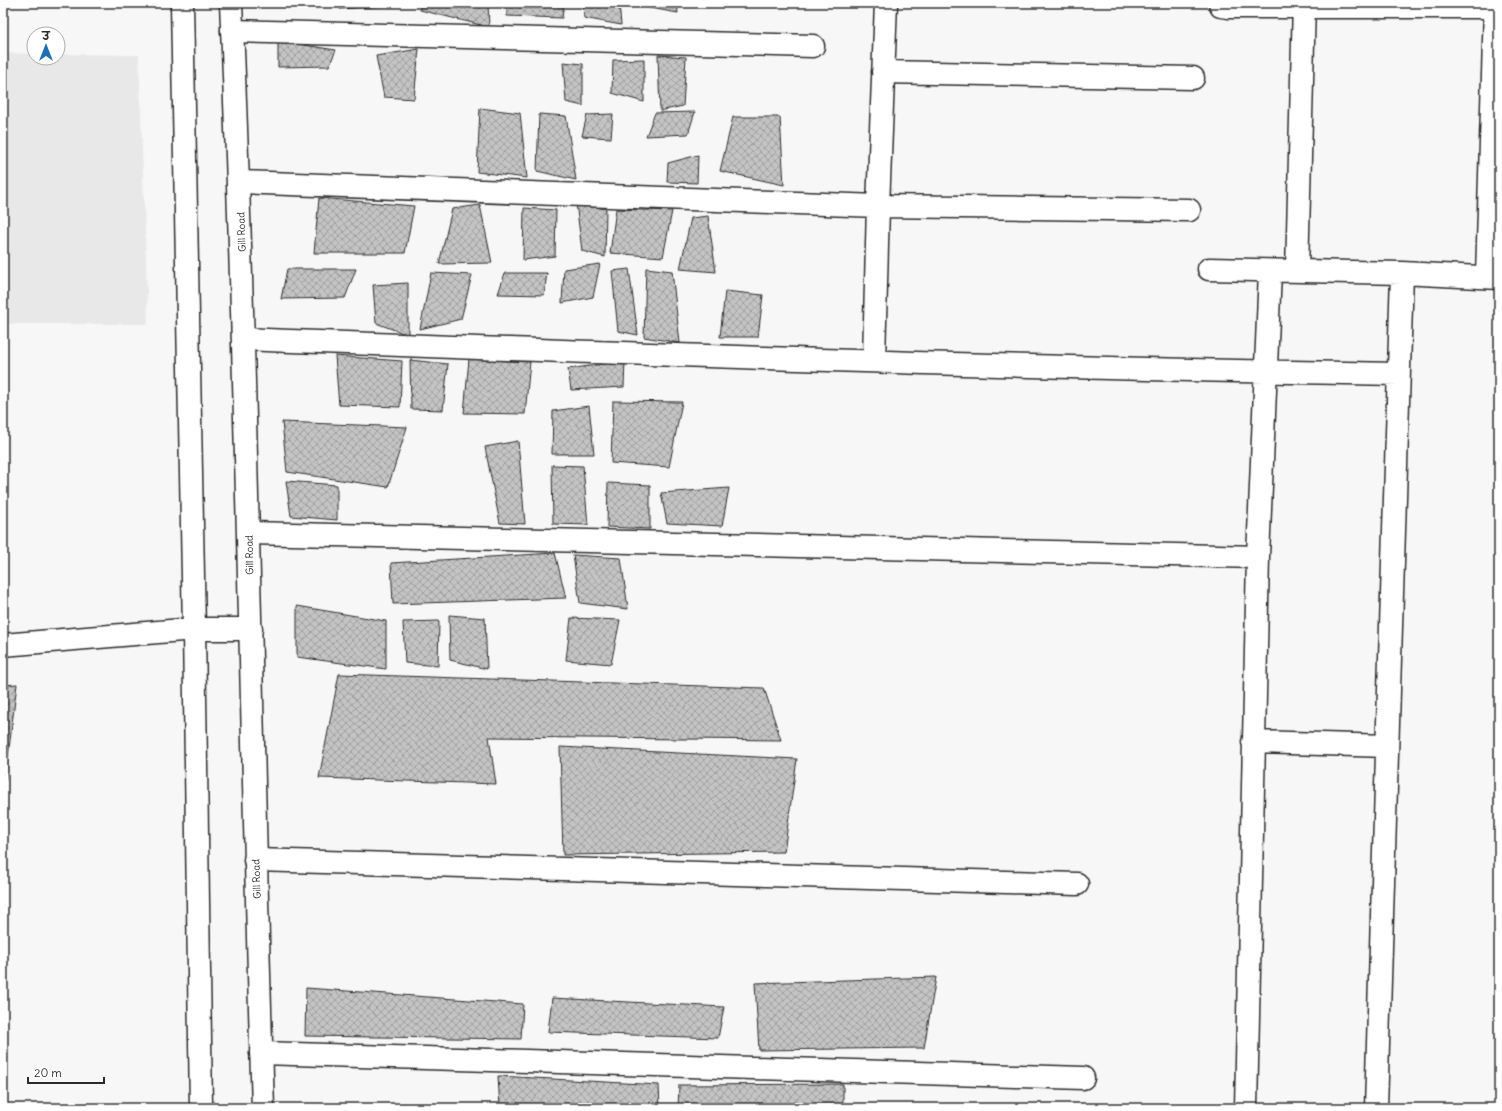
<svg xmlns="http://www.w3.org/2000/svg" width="1502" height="1111" viewBox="0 0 1502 1111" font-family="Delius,'Playpen Sans Deva',sans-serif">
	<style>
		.built { fill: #e8e8e8 }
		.building { fill: url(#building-cross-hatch); stroke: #2b2b2b }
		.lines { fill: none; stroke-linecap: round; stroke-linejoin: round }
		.minor-casing { stroke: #2b2b2b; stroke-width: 25 }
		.primary-casing { stroke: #2b2b2b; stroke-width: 25 }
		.minor { stroke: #fff; stroke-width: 22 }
		.primary { stroke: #fff; stroke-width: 22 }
		.labels { text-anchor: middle; stroke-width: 4; stroke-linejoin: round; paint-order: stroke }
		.street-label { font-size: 10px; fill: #2b2b2b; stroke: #fff }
	</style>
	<defs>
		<pattern id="building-cross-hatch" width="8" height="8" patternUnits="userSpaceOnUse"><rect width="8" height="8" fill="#c4c4c4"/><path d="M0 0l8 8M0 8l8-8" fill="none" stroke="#9f9f9f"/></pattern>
	</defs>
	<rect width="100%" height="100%" fill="#f7f7f7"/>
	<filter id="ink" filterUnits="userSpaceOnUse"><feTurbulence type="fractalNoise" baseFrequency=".025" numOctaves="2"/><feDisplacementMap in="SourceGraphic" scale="8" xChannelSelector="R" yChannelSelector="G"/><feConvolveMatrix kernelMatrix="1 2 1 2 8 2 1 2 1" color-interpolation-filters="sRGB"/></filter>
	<g filter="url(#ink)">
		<!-- built -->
		<path class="built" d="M3 53 34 54V58H58V54L139 55 148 324H3Z"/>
		<!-- building -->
		<path class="building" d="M293 3H319L318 8Z
			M339 3H398L399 5 340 9Z
			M421 3H488L489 27 420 10Z
			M507 3H564L562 18 507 16Z
			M583 3H619L621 25 584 18Z
			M633 3H677L678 13 633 5Z
			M278 41 336 50 329 66 278 67Z
			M419 49 414 99 384 97 376 56Z
			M658 55 686 57 683 106 660 111Z
			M644 59V102L612 93 613 60Z
			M563 62 583 64V106L566 102Z
			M480 108 520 113 527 178 477 172Z
			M695 112 688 134 646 136 655 113Z
			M539 114 566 116 576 180 537 171Z
			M613 114 611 138 582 136 587 115Z
			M733 117H780L784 185 720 171Z
			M698 155 697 183 667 182 668 163Z
			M319 198 414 206 405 253H314Z
			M576 203 606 209 605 257 582 251Z
			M480 205 492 263 439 264 452 209Z
			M524 208 556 210 555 256 523 260Z
			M616 209 672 211 663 257 610 253Z
			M708 216 716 272 680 269 691 218Z
			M600 264 593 297 562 303 564 269Z
			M646 268 672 271 680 343 644 337Z
			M287 269H356L345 298 281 299Z
			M629 269 638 335 618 331 612 271Z
			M431 273 472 275 461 319 420 329Z
			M505 273H547L544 295 498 294Z
			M408 283V335L376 323 373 285Z
			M725 291 763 295 758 337H720Z
			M335 356 402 361 400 407 339 405Z
			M469 359 530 362 525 414 464 413Z
			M410 360 448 364 443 410 411 409Z
			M625 361 624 387 571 390 568 369Z
			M613 401 682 402 669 467 611 463Z
			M589 406 594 454H552L553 411Z
			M282 422 407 427 388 487 287 472Z
			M518 441 525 524 500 523 485 447Z
			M552 465 583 466 588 525 553 524Z
			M286 481 337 485V520L291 516Z
			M608 483 650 485V529L607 527Z
			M729 488 722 526 667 523 661 493Z
			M555 553 566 598 393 604 391 563Z
			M573 555 621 558 628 609 580 603Z
			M297 606 386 621V669L297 657Z
			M449 615 485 618 487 669 450 660Z
			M571 618 620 620 611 664 566 660Z
			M439 621 438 666 405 663 403 622Z
			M339 674 764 688 781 740 489 737 496 784 319 778Z
			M17 684 5 781H3V685Z
			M560 747 797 759 784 852 563 855Z
			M936 977 924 1048 759 1050 755 983Z
			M306 988 523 1004 521 1039 305 1036Z
			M552 998 724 1007 718 1038 548 1032Z
			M498 1076 659 1085 660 1108H500Z
			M843 1084V1108H678L679 1085Z"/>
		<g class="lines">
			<defs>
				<path id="minor" d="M1220 3 1221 6 1228 7H1499
					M232 31 813 46
					M883 72 1193 78
					M239 182 878 206 1189 210
					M1209 269 1402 273 1499 278
					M1297 271 1304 3
					M1487 277 1495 7
					M244 339C629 354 1013 368 1398 374
					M874 360 878 206 886 3
					M249 533 1258 557
					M3 645 194 629H251
					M1253 742 1387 746
					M255 860 1077 884
					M261 1053 1083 1078
					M1246 1108 1258 557 1270 271
					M1376 1108 1402 273"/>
				<path id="primary" d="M182 3 194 629 201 1108
					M231 3C247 371 251 740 263 1108"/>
			</defs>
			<!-- minor casing -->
			<use href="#minor" class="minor-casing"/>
			<!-- primary casing -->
			<use href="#primary" class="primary-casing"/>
			<!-- minor -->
			<use href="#minor" class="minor"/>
			<!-- primary -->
			<use href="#primary" class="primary"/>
		</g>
	</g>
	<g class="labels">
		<!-- street labels -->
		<g class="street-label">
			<text transform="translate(241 232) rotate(-92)" y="4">Gill Road</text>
			<text transform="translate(249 555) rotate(-91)" y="4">Gill Road</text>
			<text transform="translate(256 879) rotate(-92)" y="4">Gill Road</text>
		</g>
	</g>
	<!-- margin -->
	<rect width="1502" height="1111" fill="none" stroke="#fff" stroke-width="16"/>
	<rect x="8" y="8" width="1486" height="1095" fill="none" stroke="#2b2b2b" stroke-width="1.5" filter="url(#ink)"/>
	<!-- north arrow -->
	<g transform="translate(46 46)"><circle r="19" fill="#ffffff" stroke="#aaaaaa"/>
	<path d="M0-3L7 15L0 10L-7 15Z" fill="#1f6fb2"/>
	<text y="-6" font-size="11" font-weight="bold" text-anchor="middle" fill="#2b2b2b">उ</text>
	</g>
	<!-- scale -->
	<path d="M28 1077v6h76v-6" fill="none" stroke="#2b2b2b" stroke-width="2"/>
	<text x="34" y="1077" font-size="12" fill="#2b2b2b" stroke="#ffffff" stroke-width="3" paint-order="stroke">20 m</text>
</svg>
